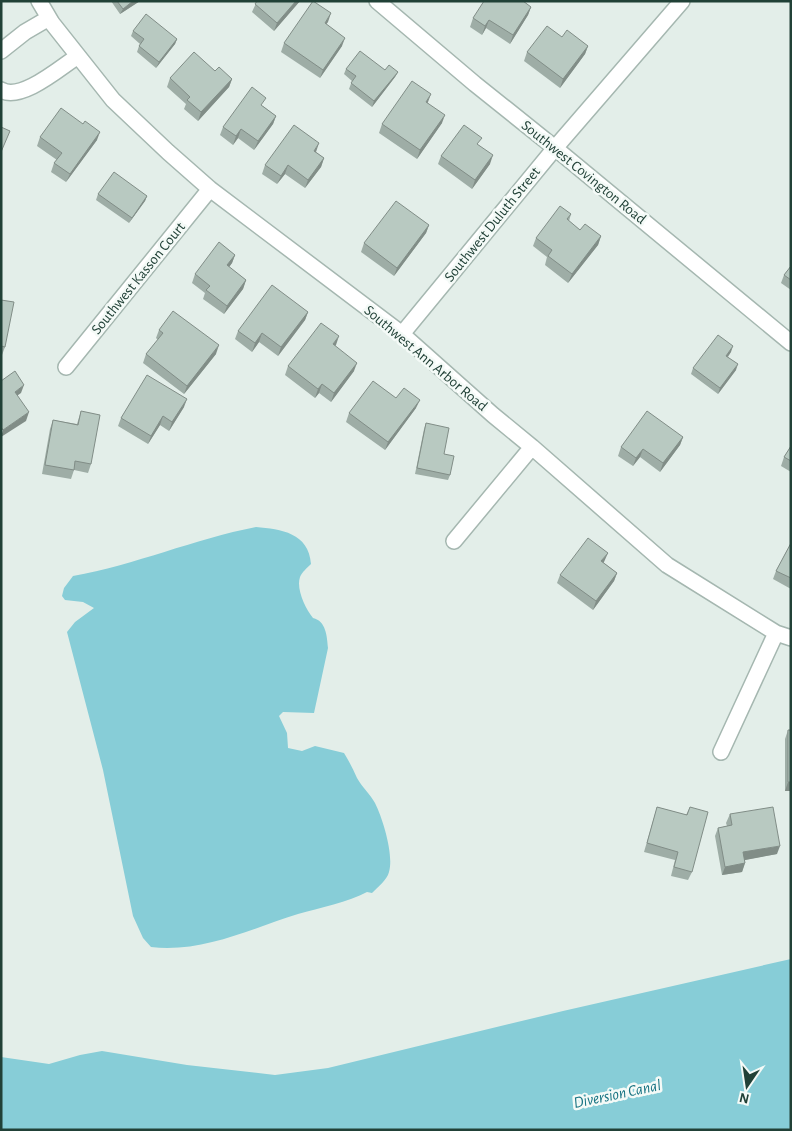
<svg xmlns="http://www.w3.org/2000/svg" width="792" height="1131" viewBox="0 0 792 1131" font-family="'Alegreya Sans',sans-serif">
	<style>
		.water { fill: #87cdd7 }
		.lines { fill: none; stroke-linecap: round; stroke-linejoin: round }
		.street-casing { stroke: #a5b7b0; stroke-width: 18 }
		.street { stroke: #fff; stroke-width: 15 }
		.wall { fill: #9eada6 }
		.shaded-wall { fill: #818d87 }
		.building { fill: #b8c9c1; stroke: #818d87 }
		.labels { text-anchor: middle; stroke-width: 5; stroke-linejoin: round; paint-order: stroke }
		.street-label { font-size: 15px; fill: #214137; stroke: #f4faf7 }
		.water-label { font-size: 16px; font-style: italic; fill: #167382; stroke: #f4faf7 }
	</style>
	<rect width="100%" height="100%" fill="#e3eee9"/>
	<!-- water -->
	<path class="water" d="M256 527C281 529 309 533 311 564 307 568 302 572 300 577 296 589 305 608 313 618 326 621 327 636 328 648L314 713 283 712 279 716 287 733 288 748 302 751 315 746 344 753C349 761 353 769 357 778 362 787 370 794 375 803 383 819 394 855 389 872 387 880 378 887 372 893L367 892C349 902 319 908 298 914 250 929 202 953 151 947L143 938 133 916 103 770 67 632 75 622 94 608 83 602 65 600 62 596 64 588 73 576C135 565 194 539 256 527Z
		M791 959V1128L785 1130H1V1057L49 1064 80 1055 102 1051 187 1065 275 1075 328 1068 563 1011Z"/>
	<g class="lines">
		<defs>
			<path id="street" d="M39 1 52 23 113 100 168 152 210 189 402 334 493 415 532 447 667 565 776 633 791 638
				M377 1 475 84 555 148 791 343
				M1 51 25 32 49 18
				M1 90C21 102 61 67 78 56
				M402 334 555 148 682 1
				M66 367 210 189
				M454 541 532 447
				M721 752 776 633"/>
		</defs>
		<!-- street casing -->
		<use href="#street" class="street-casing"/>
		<!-- street -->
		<use href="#street" class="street"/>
	</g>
	<!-- wall -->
	<path class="wall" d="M111 1H140L120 14Z
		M257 1H300L274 31 252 12Z
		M531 7 528 15 510 44 486 28 482 35 470 27 473 18Z
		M328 22 326 24 342 46 320 78 281 52 284 43Z
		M133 31 177 39 175 44 156 68 137 52 139 46 140 44 131 36Z
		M588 46 585 54 560 88 524 61 527 52Z
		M346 69 398 72 395 77 372 107 349 89 352 81 344 74Z
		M215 71 232 79 229 87 198 121 184 109 186 104 167 87 170 78Z
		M428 102V103L442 123 417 159 379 133 382 124Z
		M263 106 276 116 273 124 254 150 238 138 233 145 220 135 223 127Z
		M40 137 97 140 66 182 51 172 54 163 57 160 37 146Z
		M479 145 490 164 472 189 438 164 441 156Z
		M316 152 324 158 321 167 305 188 285 174 277 184 262 174 265 165Z
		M98 194 147 196 145 201 129 223 96 200Z
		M571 214 569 221 580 230 601 236 598 245 568 283 545 265 547 257 533 246 536 238Z
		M429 225 426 233 394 276 361 252 364 243Z
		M235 255 232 263 229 267 246 280 243 289 224 314 203 299 205 293 192 283 195 274Z
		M791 266V290L781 283 784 275Z
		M1 300 5 347 2 355H1Z
		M308 312 305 320 278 356 259 342 252 352 235 339 238 331Z
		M159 330 216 354 184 394 143 363 146 354 158 340 156 338Z
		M336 345 335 346 354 371 331 402 319 393 315 398 285 375 288 366Z
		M731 352 728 357 736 370 718 394 691 374 693 368Z
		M184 407 169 431 160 425 148 444 118 426 121 418Z
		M416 408 385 450 346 422 349 413Z
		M81 411 91 464 88 473 74 470 71 479 42 474 50 429 53 420 77 424Z
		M426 423 444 454 450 475 448 480 415 474 424 429Z
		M683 437 680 445 660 472 640 457 633 466 618 456 621 447Z
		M791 446V472L781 466 784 457Z
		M791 543V589L773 579 776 571Z
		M604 562V563L617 573 614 581 593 610 557 583 560 575Z
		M788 730 791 791H785V739Z
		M657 807 686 815 690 807 692 872 688 880 671 876 675 860 644 852Z
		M730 814 777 854 744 860 745 863 742 872 722 875 715 836 718 828 727 826 726 823Z"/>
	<!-- shaded-wall -->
	<path class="shaded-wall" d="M133 1H140L120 14 123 9Z
		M296 1H300L274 31 277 23Z
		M531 7 528 15 510 44 513 35Z
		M331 13 328 22 321 31 325 23Z
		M489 20 486 28 482 35 485 26Z
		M345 38 342 46 320 78 323 70Z
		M177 39 175 44 156 68 159 62Z
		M588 46 585 54 560 88 563 79Z
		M398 72 395 77 372 107 374 101Z
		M232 79 229 87 198 121 201 112Z
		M431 94 428 102 422 110 426 102Z
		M445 115 442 123 417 159 420 150Z
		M276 116 273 124 254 150 258 141Z
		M241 129 238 138 233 145 236 136Z
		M100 132 97 140 66 182 70 174Z
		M319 143 316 152 311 159 314 151Z
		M493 155 490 164 472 189 475 180Z
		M324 158 321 167 305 188 308 180Z
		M288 165 285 174 277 184 281 176Z
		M147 196 145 201 129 223 132 218Z
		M429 225 426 233 394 276 397 268Z
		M601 236 598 245 568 283 572 274Z
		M235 255 232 263 224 274 227 265Z
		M246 280 243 289 224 314 227 306Z
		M308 312 305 320 278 356 281 347Z
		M262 333 259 342 252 352 255 343Z
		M339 336 336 345 330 353 333 344Z
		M219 345 216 354 184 394 187 386Z
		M733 346 731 352 724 361 726 356Z
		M357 363 354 371 331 402 334 393Z
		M738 364 736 370 718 394 720 388Z
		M322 384 319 393 315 398 318 389Z
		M24 385 21 393 11 400 15 392Z
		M187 399 184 407 169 431 172 422Z
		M420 400 416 408 385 450 388 442Z
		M29 412 26 421 1 437 3 430Z
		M163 416 160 425 148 444 151 436Z
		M683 437 680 445 660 472 663 463Z
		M643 449 640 457 633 466 636 458Z
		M608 553 604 562 598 570 601 561Z
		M617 573 614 581 593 610 596 601Z
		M788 782H791V791H785Z
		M780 846 777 854 740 861 743 852Z
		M745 863 742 872 722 875 725 867Z"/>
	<!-- building -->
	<path class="building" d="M117 1H133L123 9Z
		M257 1H296L277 23 255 4Z
		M313 1 331 13 325 23 345 38 323 70 284 43Z
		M484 1H523L531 7 513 35 489 20 485 26 473 18Z
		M146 14 177 39 159 62 139 46 144 39 133 31Z
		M547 26 562 37 567 30 588 46 563 79 527 52Z
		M360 51 385 70 389 65 398 72 374 101 351 83 356 76 346 69Z
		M194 52 215 71 219 67 232 79 201 112 187 100 190 97 170 78Z
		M412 81 431 94 426 102 445 115 420 150 382 124Z
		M252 87 266 98 261 105 276 116 258 141 241 129 236 136 223 127Z
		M61 108 83 124 85 121 100 132 70 174 54 163 62 153 40 137Z
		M294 125 319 143 314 151 324 158 308 180 288 165 281 176 265 165Z
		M464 125 482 138 477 144 493 155 475 180 441 156Z
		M1 127 10 131 1 152Z
		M114 172 147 196 132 218 98 194Z
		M396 201 429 225 397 268 364 243Z
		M560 206 571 214 567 219 580 230 585 224 601 236 572 274 548 256 552 250 536 238Z
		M219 242 235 255 227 265 246 280 227 306 206 290 210 286 195 274Z
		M791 266V280L784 275Z
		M272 285 308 312 281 347 262 333 255 343 238 331Z
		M1 300 14 302 5 347 1 346Z
		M173 311 219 345 187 386 146 354 163 333 159 330Z
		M321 323 339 336 333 344 357 363 334 393 322 384 318 389 288 366Z
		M718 335 733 346 726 356 738 364 720 388 693 368Z
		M15 371 24 385 15 392 29 412 3 430 1 427V381Z
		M147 375 187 399 172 422 163 416 151 436 121 418Z
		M373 381 396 398 404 388 420 400 388 442 349 413Z
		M81 411 100 415 91 464 75 461 74 470 45 465 53 420 78 425Z
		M647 411 683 437 663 463 643 449 636 458 621 447Z
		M426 423 449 428 444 454 454 456 450 475 417 468Z
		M791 446V461L784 457Z
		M588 538 608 553 601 561 617 573 596 601 560 575Z
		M791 543V578L776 571Z
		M788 730H791V782H788Z
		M657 807 687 815 690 807 708 812 692 872 674 867 678 852 647 843Z
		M773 807 780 846 743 852 745 863 725 867 718 828 732 825 730 814Z"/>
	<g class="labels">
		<!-- street labels -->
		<g class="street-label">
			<text transform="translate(584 172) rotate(39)" y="5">Southwest Covington Road</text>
			<text transform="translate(492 224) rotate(-51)" y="5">Southwest Duluth Street</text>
			<text transform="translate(138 278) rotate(-51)" y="5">Southwest Kasson Court</text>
			<text transform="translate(426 358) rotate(40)" y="5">Southwest Ann Arbor Road</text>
		</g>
		<!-- water labels -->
		<g class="water-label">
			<text transform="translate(617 1093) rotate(-12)" y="6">Diversion Canal</text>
		</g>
	</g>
	<!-- border -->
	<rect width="792" height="1131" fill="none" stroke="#214137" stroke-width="5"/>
	<!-- north arrow -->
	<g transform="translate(747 1086) rotate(193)" stroke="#f4faf7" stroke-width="4" paint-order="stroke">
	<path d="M0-4L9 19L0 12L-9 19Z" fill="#214137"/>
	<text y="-8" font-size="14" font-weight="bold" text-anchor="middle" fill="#214137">N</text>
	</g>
</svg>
